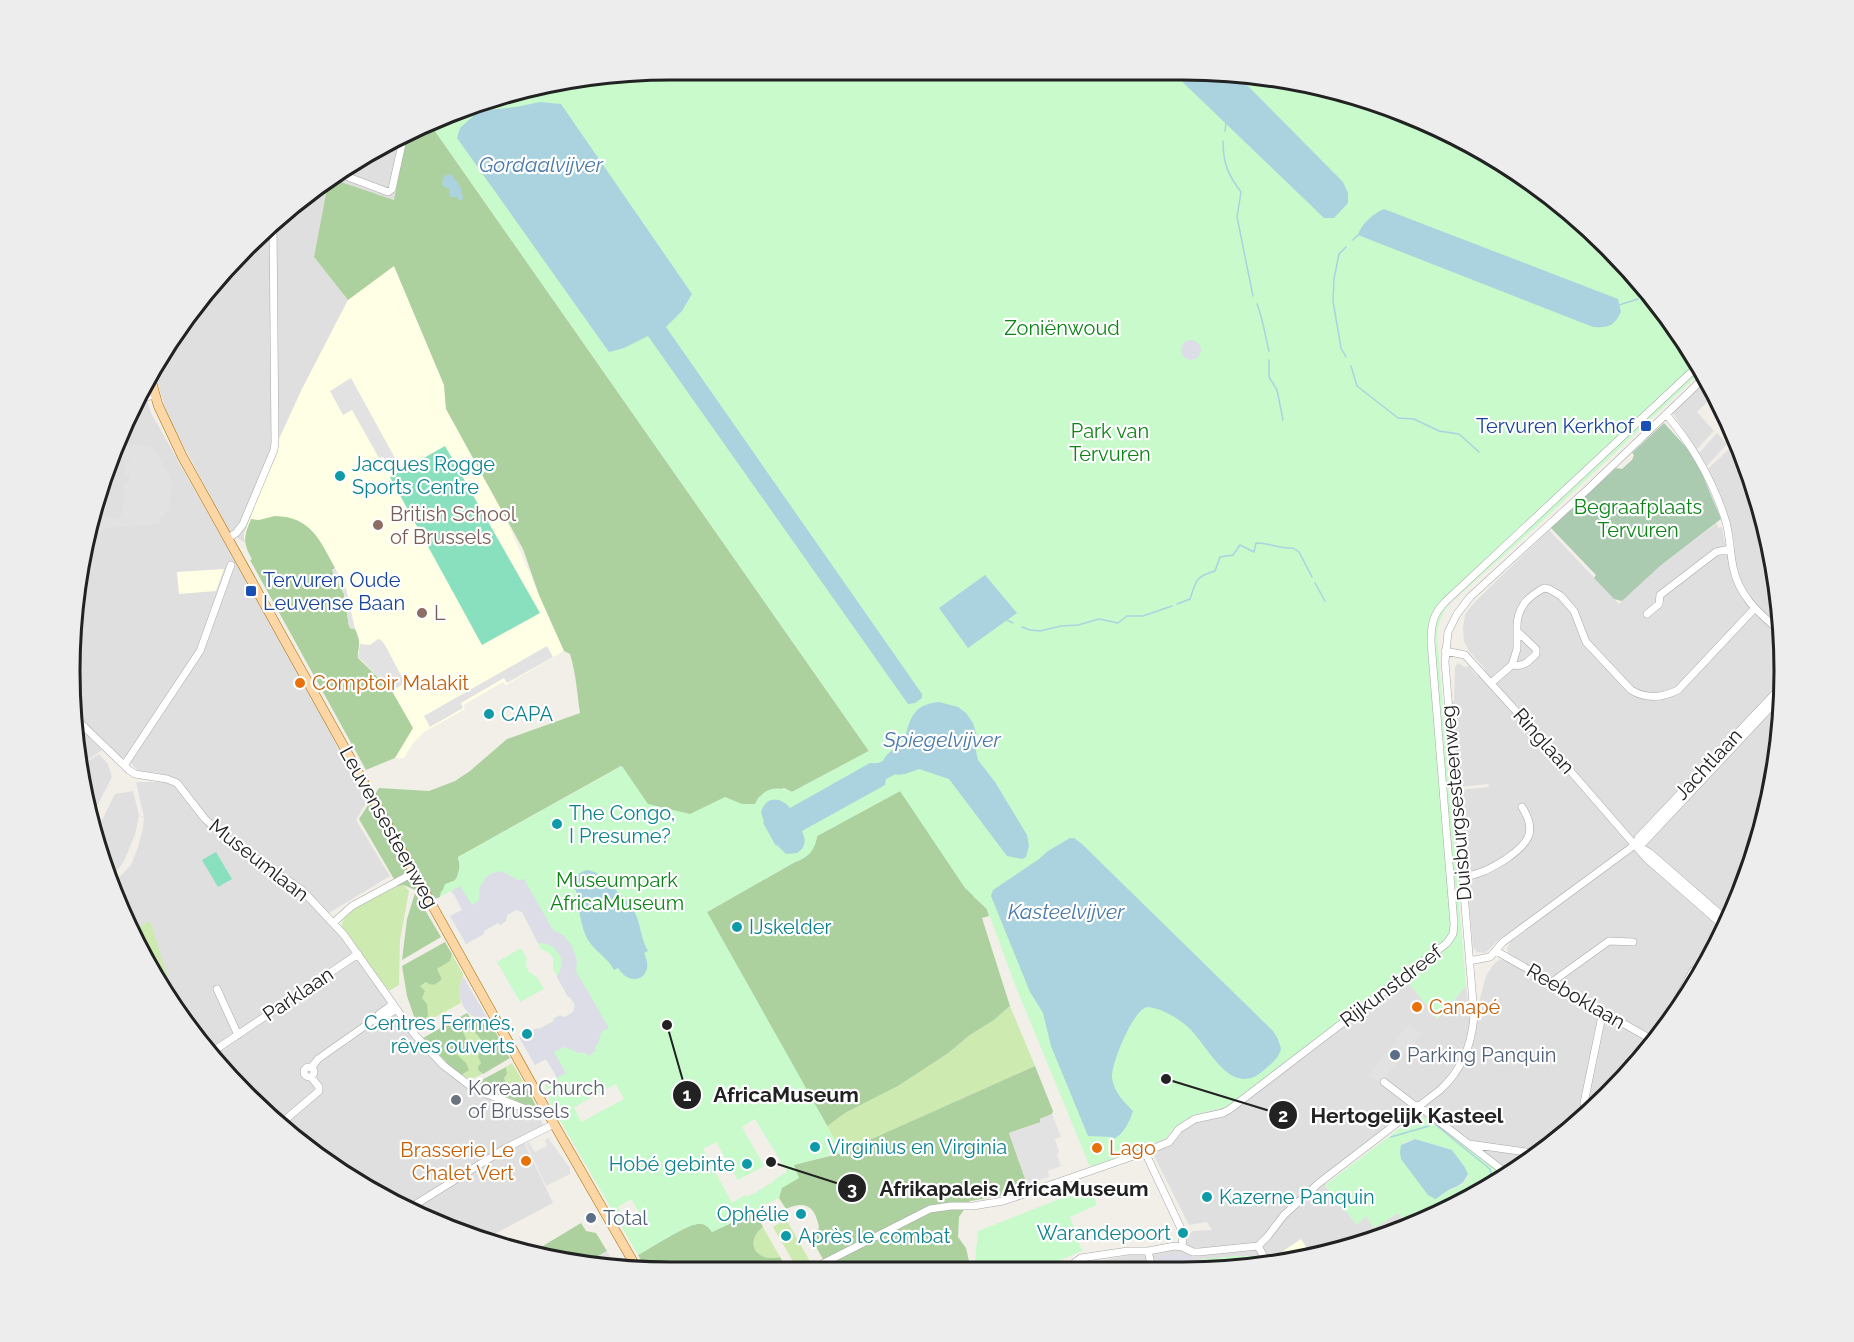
<svg xmlns="http://www.w3.org/2000/svg" width="1854" height="1342" viewBox="0 0 1854 1342" font-family="Raleway,sans-serif">
	<style>
		.residential { fill: #e0dfdf }
		.education { fill: #ffffe5 }
		.grass { fill: #cdebb0 }
		.forest { fill: #add19e }
		.cemetery { fill: #aacbaf }
		.park { fill: #c8facc; fill-rule: evenodd }
		.pitch { fill: #88e0be }
		.parking { fill: #e2e2e2 }
		.plaza { fill: #dddde8 }
		.water { fill: #aad3df }
		.lines { fill: none; stroke-linecap: round; stroke-linejoin: round }
		.stream { stroke: #aad3df; stroke-width: 1.5 }
		.minor-casing { stroke: #a9a9a9; stroke-width: 8 }
		.major-casing { stroke: #a06b00; stroke-width: 10 }
		.minor { stroke: #fff; stroke-width: 7 }
		.major { stroke: #fcd6a4; stroke-width: 9 }
		.transit-dot { fill: #1a4fb4; stroke: #fff; stroke-width: 2 }
		.culture-dot { fill: #0f9aa8; stroke: #fff; stroke-width: 2 }
		.education-dot { fill: #8d6e63; stroke: #fff; stroke-width: 2 }
		.food-dot { fill: #e8710a; stroke: #fff; stroke-width: 2 }
		.service-dot { fill: #5c6f8a; stroke: #fff; stroke-width: 2 }
		.worship-dot { fill: #6b7280; stroke: #fff; stroke-width: 2 }
		.labels { text-anchor: middle; stroke-width: 4.5; stroke-linejoin: round; paint-order: stroke }
		.park-label { font-size: 20px; fill: #0c8416; stroke: #fff }
		.transit-label { font-size: 20px; fill: #164399; stroke: #fff; text-anchor: end }
		.culture-label { font-size: 20px; fill: #0d838f; stroke: #fff; text-anchor: start }
		.education-label { font-size: 20px; fill: #785e54; stroke: #fff; text-anchor: start }
		.food-label { font-size: 20px; fill: #c56008; stroke: #fff; text-anchor: start }
		.street-label { font-size: 20px; fill: #222; stroke: #fff }
		.service-label { font-size: 20px; fill: #4e5e75; stroke: #fff; text-anchor: start }
		.worship-label { font-size: 20px; fill: #5b616d; stroke: #fff; text-anchor: start }
		.water-label { font-size: 21px; font-style: italic; fill: #4a7aab; stroke: #fff }
		.rim { fill: none; stroke: #222; stroke-width: 3 }
		.leader { fill: none; stroke: #222; stroke-width: 2 }
		.callout-dot { fill: #222; stroke: #fff; stroke-width: 2 }
		.mark-label { font-size: 18px; text-anchor: middle; font-weight: bold; fill: #fff }
		.callout-label { font-size: 21px; text-anchor: middle; font-weight: bold; fill: #222; stroke: #fff; stroke-width: 4.5; stroke-linejoin: round; paint-order: stroke }
	</style>
	<rect width="100%" height="100%" fill="#f2efe9"/>
	<!-- residential -->
	<path class="residential" d="M407 133 395 200 329 179 314 257 348 300 301 391 276 456 260 490 244 535 245 543 230 533 167 415 154 370 218 274 337 170Z
		M1708 378 1715 394 1697 412 1714 431 1697 449 1700 452 1717 433 1727 444 1707 466 1708 469 1730 448 1746 461 1753 478 1780 593 1784 711 1764 827 1723 938 1660 1038 1580 1124 1517 1172 1508 1177 1419 1114 1409 1113 1336 1167 1325 1186 1357 1224 1366 1216 1374 1228 1398 1213 1409 1228 1262 1268 1077 1269 1085 1264 1174 1246 1193 1231 1212 1230 1207 1222 1189 1225 1149 1146 1166 1138 1176 1126 1193 1115 1229 1105 1401 974 1438 1018 1466 986 1468 1002H1479L1486 976 1493 965 1500 959 1507 961 1511 954 1508 953 1507 948 1510 943 1503 936 1485 953 1477 952 1473 947 1467 884 1468 881 1474 879 1473 872 1469 873 1466 871 1459 790 1489 787 1488 784 1459 787 1452 701H1454L1455 667 1458 663 1465 667 1469 666 1476 675V677L1485 669 1469 651 1464 641 1463 628 1465 615 1471 606 1489 588 1549 530 1619 604 1660 566 1717 523 1718 528 1722 527 1725 544 1735 546 1729 520 1707 466 1673 413Z
		M143 387 151 413 319 710 366 803 356 820 390 876 324 916 353 953 419 1046 445 1071 468 1088 540 1119 544 1126 523 1140 553 1203 483 1240 405 1211 304 1148 218 1068 150 972 115 902 111 886 131 865 137 850 143 828 144 818 139 815 135 835 123 863 109 880 96 832 115 794 133 791 139 815 144 817 136 782H158L159 773 138 771 130 762 132 758 128 755 124 758 120 757 81 718 75 723 102 750 79 766 74 749V592L90 515 131 405Z
		M99 754 108 764 112 777 92 816 79 767Z"/>
	<!-- education -->
	<path class="education" d="M394 266 444 385 446 409 504 515 564 651 506 685 503 682 463 705 465 709 424 732 413 743 404 758H395L366 770 250 560 252 559 246 547 244 535 260 490 276 457 274 450 301 391 348 300Z
		M224 569 216 591 179 594 177 572Z
		M1301 1239 1307 1248 1285 1262 1276 1264 1273 1258Z"/>
	<!-- grass -->
	<path class="grass" d="M404 885 409 891 400 940 399 985 389 991 343 930C342 926 341 925 343 921 350 907 384 894 398 886Z
		M150 921 173 993 167 996 150 972 130 932Z
		M452 954 463 974C461 985 458 991 461 1003L423 1024 424 1020 419 986 426 982 436 984 442 979 437 969 450 961Z
		M1010 1006 1035 1066 838 1154 795 1150 845 1113 898 1086 947 1054 970 1035 994 1020Z
		M462 1027C472 1026 477 1035 483 1042L478 1057 481 1063 478 1070 483 1074 470 1080 462 1075 465 1074 455 1053V1049L469 1042 463 1035Z
		M512 1063 527 1088 520 1095 510 1090 504 1077 507 1074 506 1067Z
		M786 1219 811 1263 798 1270 773 1227Z
		M763 1227 780 1257C756 1263 743 1243 763 1227Z"/>
	<!-- forest -->
	<path class="forest" d="M428 121 869 751 792 792 784 788 759 797 755 804 663 844 621 766 458 857C463 877 456 880 441 892L440 897 434 899 404 885 398 886 359 819 379 788 429 791 455 781 470 771 507 739 580 713C577 693 576 673 570 654L564 651 539 595 523 549 446 409 444 385 394 266 348 300 314 257 329 178 394 200 407 133Z
		M275 516C311 517 320 540 335 568L332 570 344 594 349 626 351 629H355C357 634 360 640 359 645 359 651 357 653 358 658L392 691 413 728 395 758 366 770 250 560 252 559C242 542 244 536 251 519L259 520Z
		M900 791 974 897 987 909 989 916 982 918 1010 1006 994 1020 970 1035 947 1054 898 1086 845 1113 795 1150 757 1108 707 912 795 862C808 858 815 849 817 836Z
		M415 893 441 937 402 960 407 919Z
		M445 942 452 954 450 961 437 969 442 979C437 984 433 987 426 982L420 986 425 991 422 998 427 1004 428 1016 424 1020 423 1024 418 1028 407 996 402 966Z
		M467 1013 472 1019 483 1024 490 1022 510 1058 483 1074 478 1070V1067L481 1063 478 1057 483 1042 474 1031 468 1027H462C463 1036 469 1040 469 1048L463 1053 455 1050V1053L466 1063 469 1070 462 1075 451 1067 423 1038Z
		M1035 1066 1053 1111 1052 1114 1040 1119 1041 1122 1009 1133 1028 1187 1025 1190 1001 1196 970 1201 959 1217 958 1237 966 1248 971 1270H829L811 1238 817 1233 819 1227C815 1206 805 1200 786 1209L779 1198 781 1188 794 1168 793 1165 838 1154Z
		M506 1067 507 1074 504 1078 510 1090 520 1095 527 1088 536 1106 534 1109 476 1083Z
		M755 1212 763 1227C743 1243 757 1263 780 1257L788 1271 648 1272 638 1255C649 1249 686 1225 697 1224 704 1223 708 1226 712 1232Z
		M581 1223 586 1231 596 1233 607 1251 585 1264 528 1255Z"/>
	<!-- cemetery -->
	<path class="cemetery" d="M1664 423 1695 457 1721 519 1660 566 1622 601 1614 599 1594 578 1596 575 1551 528 1616 468 1622 469 1632 460 1634 455 1632 453Z"/>
	<!-- park -->
	<path class="park" d="M671 69H1183L1301 81 1413 115 1484 150 1580 218 1636 274 1704 369 1538 525 1450 603C1442 614 1438 622 1437 636L1466 986 1438 1019 1401 974 1229 1106 1193 1115 1176 1126 1166 1138 1143 1148 1090 1167 1016 987 987 909 965 888 900 791 817 836C815 850 809 857 795 862L707 912 842 1152 794 1165 799 1178 782 1188 779 1198 712 1232C708 1226 704 1223 697 1224 686 1225 649 1249 638 1255L550 1103 545 1084 556 1078 555 1073 546 1059 535 1065 519 1037 537 1028 539 1029 554 1021 553 1019 559 1015 565 1017 573 1012 575 1006 570 997H568L553 969V958L549 953 541 949 523 912 516 910 507 915 506 921 500 925 498 923 484 931V934L466 944 450 916 462 910 454 894 451 891 440 897 445 884 456 880C459 869 461 869 458 857L622 766 648 804 690 814 725 797 742 804H755C763 788 776 785 792 792L869 751 428 121 440 115 515 90ZM616 1084 624 1099 581 1122 574 1107ZM755 1119 787 1172 774 1180V1181L755 1193 746 1197 745 1195 732 1203 703 1149 716 1142 738 1180 764 1166 742 1127ZM631 1199 640 1214 626 1221 618 1207Z
		M521 948 527 959 526 966 529 972 537 977 544 989 520 1002 497 962Z
		M1419 1114 1508 1177 1504 1179 1501 1178 1493 1180 1488 1188 1439 1213 1427 1212 1410 1228 1398 1213 1374 1228 1366 1216 1357 1225 1325 1185ZM1414 1139 1452 1150 1464 1166 1468 1177 1462 1185 1445 1192 1440 1197 1428 1195 1401 1156 1403 1143Z
		M1090 1187 1097 1205 1070 1217 1082 1251 1060 1260 1063 1269 974 1270 978 1231Z
		M1235 1256H1256L1260 1268H1197V1260Z"/>
	<!-- pitch -->
	<path class="pitch" d="M445 446 540 613 482 645 390 477Z
		M216 852 232 879 218 887 202 860Z"/>
	<!-- parking -->
	<path class="parking" d="M351 378 396 460 388 465 383 457 379 458 352 410 343 415 330 391Z
		M126 417 124 444 153 446 171 479 168 482H172L169 511H165L164 518H160L161 524 105 528 104 532 86 531 90 515 120 518V515H122L125 490H123L124 482H129L130 476 125 475 126 463 129 464 130 460 119 459V455L112 454Z
		M335 568 346 588 355 629H351L349 626 344 594 332 570Z
		M378 639 381 640 385 645 405 683 392 691 358 657 360 644 370 645Z
		M547 646 553 657 507 683 504 678 461 703 463 708 430 727 424 716Z
		M1409 1024 1422 1034 1380 1082 1368 1075Z
		M1052 1114 1061 1137 1055 1139 1059 1152 1057 1154 1061 1166 1048 1171 1049 1177 1027 1184 1009 1133 1040 1123V1119Z
		M548 1138 570 1168V1174L546 1186 526 1144 529 1142 535 1152 547 1146 545 1140Z
		M607 1251 616 1268 614 1269 585 1264Z"/>
	<!-- plaza -->
	<path class="plaza" d="M1181 350a10 10 0 1 1 20 0a10 10 0 1 1-20 0Z
		M502 871 518 880 524 879 553 930 563 935 572 946 577 960 576 971 609 1028 601 1032 599 1042 595 1048 596 1051 588 1056 586 1053H579L564 1047 554 1052 566 1073 557 1078 546 1059 535 1065 519 1037 537 1028 539 1029 554 1021 553 1019 559 1016 565 1017 573 1012 575 1005 570 997H568L557 977 561 968 562 961 559 954 554 948 548 944 538 943 522 912 516 910 507 915 506 921 500 925 498 923 484 931V934L466 944 450 916 462 910 454 894H453L451 891 460 886 472 905 479 900 480 887 486 877 493 873Z
		M463 976 471 990 490 1022 483 1024 478 1022 464 1008 459 995V989Z
		M1175 1253 1183 1256 1186 1253 1193 1255V1262H1196V1268H1159L1157 1256Z"/>
	<!-- water -->
	<path class="water" d="M1169 69 1236 74 1343 182 1348 193V203L1334 218H1324Z
		M540 102 561 104 692 294 682 311 666 327 922 694V698L915 703 908 704 648 336 624 348 609 352 457 138 460 128 479 111 516 107Z
		M451 174 461 188 463 199 459 201 457 197H450L449 189 443 186 442 183 444 176Z
		M1384 209 1618 299 1621 312C1614 326 1609 328 1593 327L1358 235C1361 224 1374 213 1384 209Z
		M985 575 1017 613 968 648 939 608Z
		M939 702 958 707 966 713 973 723 977 736 976 751 978 760 995 782 1027 835 1029 846 1026 857 1022 859 1007 856 949 779 919 769 905 774 897 775 896 774 886 779 885 785 802 831C806 840 806 847 797 853L786 854 777 845 776 846 763 823 764 822 761 812C766 796 780 796 790 808L870 763C887 764 881 759 890 752 894 748 900 746 904 743 909 721 912 704 939 702Z
		M1070 838H1074L1082 844 1273 1031 1278 1039 1281 1049C1279 1058 1271 1064 1264 1070 1231 1100 1209 1047 1189 1028 1180 1019 1161 1008 1148 1007 1134 1007 1111 1064 1112 1077 1113 1091 1124 1102 1133 1111 1129 1123 1124 1134 1112 1140V1137L1088 1136 1051 1046 1043 1013 1030 992 991 896 993 890 1039 859 1048 851Z
		M588 870 597 873 603 881 607 879C613 891 626 897 633 909 641 922 640 938 648 951L644 953C656 976 632 990 618 968L614 970C608 958 595 951 588 940 580 926 581 910 574 898L578 896C572 884 573 873 588 870Z
		M1415 1139 1452 1150 1464 1166 1468 1174C1461 1189 1455 1185 1444 1193 1441 1195 1438 1198 1435 1199L1428 1195 1401 1159 1400 1152 1401 1145Z"/>
	<g class="lines">
		<!-- stream -->
		<path class="stream" d="M1225 131 1226 123
			M1223 141C1223 163 1228 175 1241 192L1237 217 1253 296
			M1353 240 1358 235
			M1257 304C1263 319 1265 335 1269 351
			M1619 305 1638 299
			M1346 357 1341 348 1333 301 1334 279 1339 254 1346 247
			M1269 360V377L1277 390 1283 420
			M1351 366 1357 386 1398 418 1414 419 1439 431 1459 434 1479 452
			M1315 583 1325 601
			M1177 604 1190 599C1196 581 1196 576 1215 571L1220 557 1233 555 1240 545 1254 552 1256 543C1270 543 1280 549 1293 548L1299 552 1312 577
			M1007 620 1013 623
			M1022 627 1030 630 1040 631 1061 626 1078 625 1099 619 1118 623 1127 616H1143L1172 606
			M1436 1125 1490 1169 1491 1173 1478 1193
			M1391 1137 1429 1126"/>
		<defs>
			<path id="minor" d="M335 172 388 192 392 189 404 135
				M139 392 153 389
				M135 399 155 395
				M1666 414C1692 445 1714 483 1726 522 1730 537 1730 552 1733 567 1739 597 1760 614 1781 632
				M228 538 236 533 243 524 274 450 275 443 273 226
				M1647 614 1659 604 1660 595 1716 552 1730 549
				M1445 651 1465 655 1566 766 1646 858 1726 928
				M1512 665 1517 649V631
				M1491 683 1512 665C1524 667 1528 662 1536 654V649L1517 631C1516 610 1525 598 1544 588L1549 589 1561 596 1574 611 1586 642 1631 690C1646 699 1662 698 1678 690L1754 609
				M74 717 129 770 135 774 167 779 177 783 205 819 226 838 302 890 344 935 415 1035 443 1065 469 1085 487 1094 539 1114
				M125 764 200 651 231 565
				M1636 844 1638 838 1783 685
				M1640 847 1650 853 1729 922
				M1462 877C1480 875 1491 868 1506 859 1528 844 1538 832 1522 807
				M333 923 352 906 413 873
				M1496 951 1656 1042
				M1469 961 1490 957 1503 942 1636 844 1644 842 1783 694
				M1552 982 1609 941 1633 942
				M217 989 238 1035
				M378 1018 379 1014 393 1004
				M1655 1041 1693 971
				M209 1054 358 954
				M304 1072a5 5 0 1 1 10 0a5 5 0 1 1-10 0Z
				M311 1068 318 1059 372 1021 378 1018H383L396 1009
				M1384 1082 1414 1105 1419 1106 1510 1176
				M1584 1103 1603 1011
				M279 1125 319 1091V1087L311 1077
				M1469 1144 1540 1154
				M1145 1152 1183 1233 1182 1247
				M405 1211 506 1148 554 1124
				M1411 1228 1424 1216
				M1258 1246 1268 1236 1284 1215 1319 1183 1440 1090C1462 1070 1472 1045 1474 1015L1445 662 1448 632 1457 614 1470 597 1588 489 1707 375
				M1258 1246 1269 1266
				M1148 1251 1152 1268
				M1072 1269 1074 1263 1081 1258 1128 1251H1148L1175 1246 1182 1247 1193 1252H1199L1258 1246
				M628 1271 637 1267
				M808 1271 930 1209 951 1206H973L1003 1201 1033 1191 1145 1152 1169 1142 1179 1129 1195 1119 1223 1113 1230 1109 1447 943 1453 934 1454 924 1431 642C1431 625 1433 614 1445 602L1700 364"/>
			<path id="major" d="M150 376 158 405 182 456 554 1124 639 1272"/>
		</defs>
		<!-- minor casing -->
		<use href="#minor" class="minor-casing"/>
		<!-- major casing -->
		<use href="#major" class="major-casing"/>
		<!-- minor -->
		<use href="#minor" class="minor"/>
		<!-- major -->
		<use href="#major" class="major"/>
	</g>
	<!-- markers -->
	<g class="transit-dot">
		<rect x="1640" y="420" width="12" height="12" rx="3"/>
		<rect x="245" y="585" width="12" height="12" rx="3"/>
	</g>
	<g class="culture-dot">
		<circle cx="340" cy="476" r="6"/>
		<circle cx="489" cy="714" r="6"/>
		<circle cx="557" cy="824" r="6"/>
		<circle cx="737" cy="927" r="6"/>
		<circle cx="527" cy="1034" r="6"/>
		<circle cx="815" cy="1147" r="6"/>
		<circle cx="747" cy="1164" r="6"/>
		<circle cx="1207" cy="1197" r="6"/>
		<circle cx="801" cy="1214" r="6"/>
		<circle cx="1183" cy="1233" r="6"/>
		<circle cx="786" cy="1236" r="6"/>
	</g>
	<g class="education-dot">
		<circle cx="378" cy="525" r="6"/>
		<circle cx="422" cy="613" r="6"/>
	</g>
	<g class="food-dot">
		<circle cx="300" cy="683" r="6"/>
		<circle cx="1417" cy="1007" r="6"/>
		<circle cx="1097" cy="1148" r="6"/>
		<circle cx="526" cy="1161" r="6"/>
	</g>
	<g class="service-dot">
		<circle cx="1395" cy="1055" r="6"/>
		<circle cx="591" cy="1218" r="6"/>
	</g>
	<circle class="worship-dot" cx="456" cy="1100" r="6"/>
	<g class="labels">
		<!-- park labels -->
		<g class="park-label">
			<text x="1062" y="335">Zoniënwoud</text>
			<text x="1110" y="438">Park van<tspan x="1110" dy="23">Tervuren</tspan></text>
			<text x="1638" y="514">Begraafplaats<tspan x="1638" dy="23">Tervuren</tspan></text>
			<text x="617" y="887">Museumpark<tspan x="617" dy="23">AfricaMuseum</tspan></text>
		</g>
		<!-- transit labels -->
		<g class="transit-label">
			<text x="1634" y="433">Tervuren Kerkhof</text>
			<text x="263" y="587" text-anchor="start">Tervuren Oude<tspan x="263" dy="23">Leuvense Baan</tspan></text>
		</g>
		<!-- culture labels -->
		<g class="culture-label">
			<text x="352" y="471">Jacques Rogge<tspan x="352" dy="23">Sports Centre</tspan></text>
			<text x="501" y="721">CAPA</text>
			<text x="569" y="820">The Congo,<tspan x="569" dy="23">I Presume?</tspan></text>
			<text x="749" y="934">IJskelder</text>
			<text x="515" y="1030" text-anchor="end">Centres Fermés,<tspan x="515" dy="23">rêves ouverts</tspan></text>
			<text x="827" y="1154">Virginius en Virginia</text>
			<text x="735" y="1171" text-anchor="end">Hobé gebinte</text>
			<text x="1219" y="1204">Kazerne Panquin</text>
			<text x="789" y="1221" text-anchor="end">Ophélie</text>
			<text x="1171" y="1240" text-anchor="end">Warandepoort</text>
			<text x="798" y="1243">Après le combat</text>
		</g>
		<!-- education labels -->
		<g class="education-label">
			<text x="390" y="521">British School<tspan x="390" dy="23">of Brussels</tspan></text>
			<text x="434" y="620">L</text>
		</g>
		<!-- food labels -->
		<g class="food-label">
			<text x="312" y="690">Comptoir Malakit</text>
			<text x="1429" y="1014">Canapé</text>
			<text x="1109" y="1155">Lago</text>
			<text x="514" y="1157" text-anchor="end">Brasserie Le<tspan x="514" dy="23">Chalet Vert</tspan></text>
		</g>
		<!-- street labels -->
		<g class="street-label">
			<text transform="translate(1544 741) rotate(48)" y="7">Ringlaan</text>
			<text transform="translate(1708 764) rotate(-47)" y="7">Jachtlaan</text>
			<text transform="translate(1456 803) rotate(-95)" y="7">Duisburgsesteenweg</text>
			<text transform="translate(389 827) rotate(61)" y="7">Leuvensesteenweg</text>
			<text transform="translate(259 860) rotate(38)" y="7">Museumlaan</text>
			<text transform="translate(1391 986) rotate(-37)" y="7">Rijkunstdreef</text>
			<text transform="translate(298 994) rotate(-34)" y="7">Parklaan</text>
			<text transform="translate(1576 996) rotate(30)" y="7">Reeboklaan</text>
		</g>
		<!-- service labels -->
		<g class="service-label">
			<text x="1407" y="1062">Parking Panquin</text>
			<text x="603" y="1225">Total</text>
		</g>
		<!-- worship labels -->
		<g class="worship-label">
			<text x="468" y="1095">Korean Church<tspan x="468" dy="23">of Brussels</tspan></text>
		</g>
		<!-- water labels -->
		<g class="water-label">
			<text x="541" y="172">Gordaalvijver</text>
			<text x="942" y="747">Spiegelvijver</text>
			<text x="1066" y="919">Kasteelvijver</text>
		</g>
	</g>
	<!-- crop -->
	<path d="M0 0H1854V1342H0ZM671 80H1183A591 591 0 0 1 1774 671V671A591 591 0 0 1 1183 1262H671A591 591 0 0 1 80 671V671A591 591 0 0 1 671 80Z" fill="#ededed" fill-rule="evenodd"/>
	<path class="rim" d="M671 80H1183A591 591 0 0 1 1774 671V671A591 591 0 0 1 1183 1262H671A591 591 0 0 1 80 671V671A591 591 0 0 1 671 80Z"/>
	<!-- callouts -->
	<path class="leader" d="M667 1025L687 1095M1166 1079L1283 1115M771 1162L852 1188"/>
	<g class="callout-dot">
		<circle cx="667" cy="1025" r="6"/>
		<circle cx="1166" cy="1079" r="6"/>
		<circle cx="771" cy="1162" r="6"/>
		<circle cx="687" cy="1095" r="15"/>
		<circle cx="1283" cy="1115" r="15"/>
		<circle cx="852" cy="1188" r="15"/>
	</g>
	<g class="mark-label">
		<text x="687" y="1101">1</text>
		<text x="1283" y="1122">2</text>
		<text x="852" y="1195">3</text>
	</g>
	<g class="callout-label">
		<text x="786" y="1102">AfricaMuseum</text>
		<text x="1407" y="1123">Hertogelijk Kasteel</text>
		<text x="1014" y="1196">Afrikapaleis AfricaMuseum</text>
	</g>
</svg>
